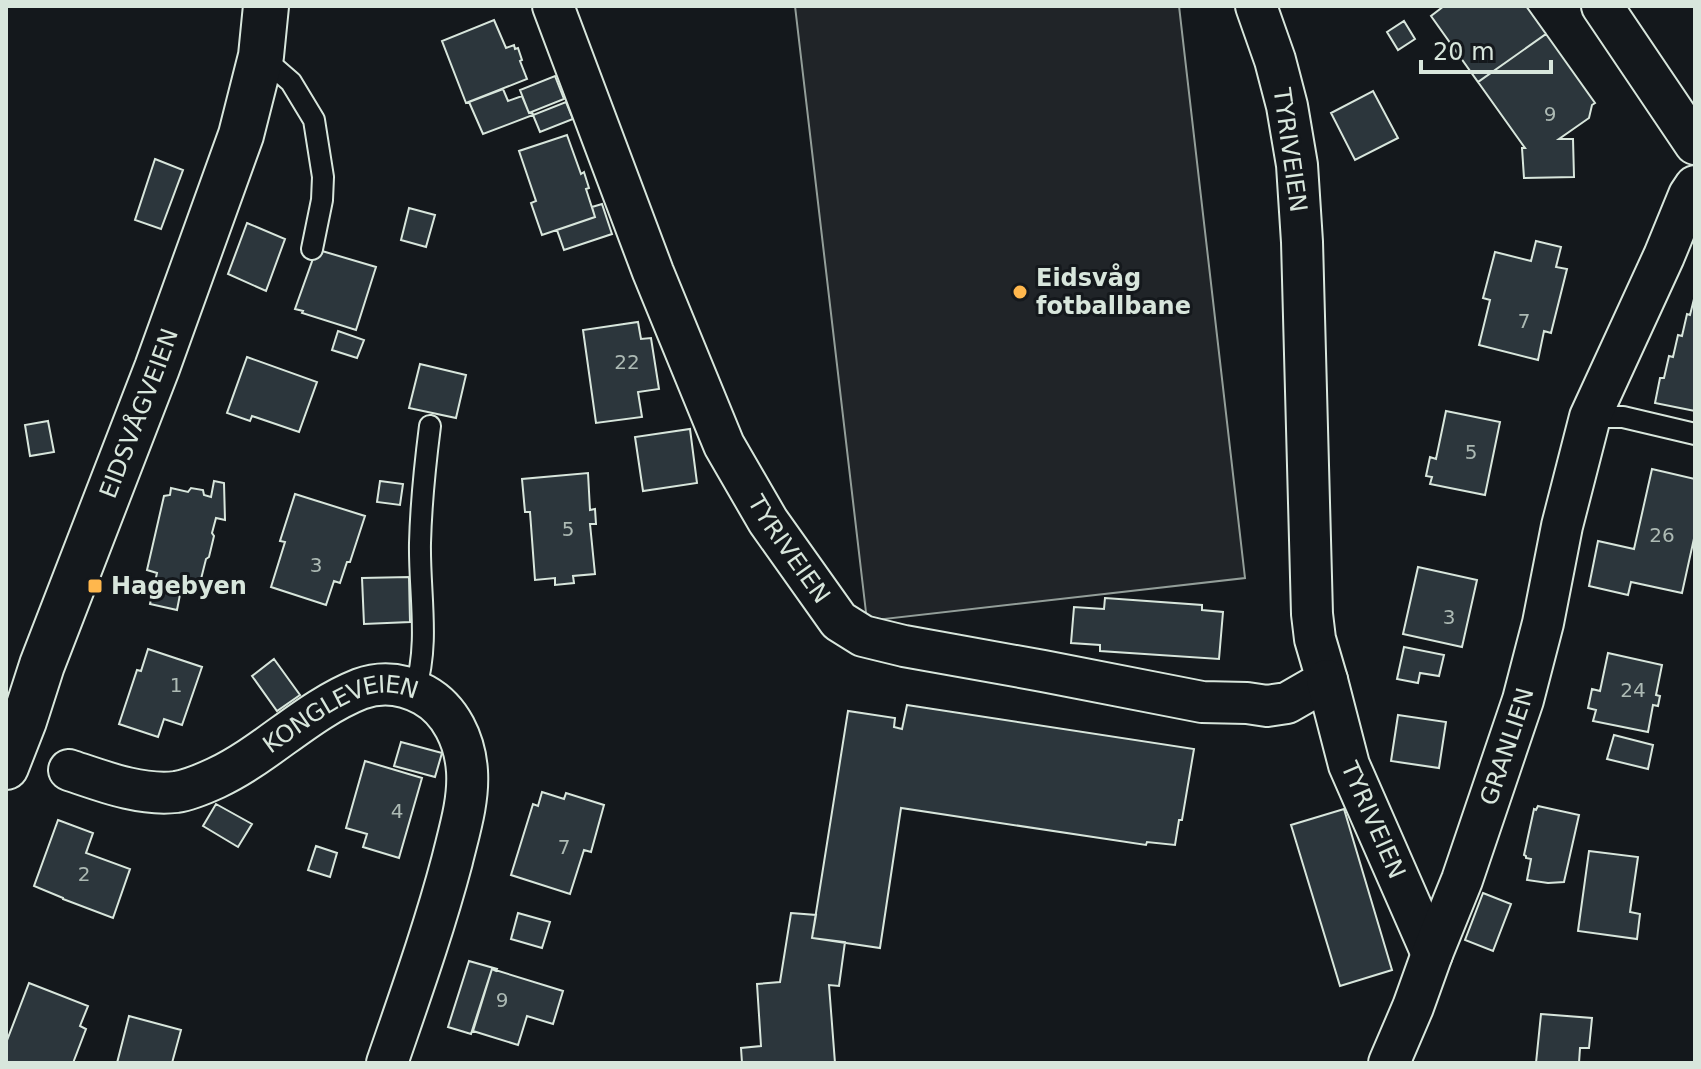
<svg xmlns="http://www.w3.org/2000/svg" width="1701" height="1069" viewBox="0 0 1701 1069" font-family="'DejaVu Sans',sans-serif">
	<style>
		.green { fill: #202428; stroke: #939e99; stroke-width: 2 }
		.building { fill: #2c363c; stroke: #d8e6dc; stroke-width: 2 }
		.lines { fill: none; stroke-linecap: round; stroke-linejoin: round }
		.lane-casing { stroke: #d8e6dc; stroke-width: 24 }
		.street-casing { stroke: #d8e6dc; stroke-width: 44 }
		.primary-casing { stroke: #d8e6dc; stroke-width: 48 }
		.lane { stroke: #14181c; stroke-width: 20 }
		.street { stroke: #14181c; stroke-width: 40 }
		.primary { stroke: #14181c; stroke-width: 44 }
		.poi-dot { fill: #ffb74d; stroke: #14181c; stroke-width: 3 }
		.labels { text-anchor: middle; stroke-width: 6; stroke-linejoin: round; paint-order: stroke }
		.number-label { font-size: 20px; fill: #adbab4 }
		.street-label { font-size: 24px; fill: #d8e6dc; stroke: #14181c }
		.poi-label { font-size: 24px; font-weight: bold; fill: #d8e6dc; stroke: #14181c; text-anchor: start }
	</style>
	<rect width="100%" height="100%" fill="#14181c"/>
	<!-- green -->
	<path class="green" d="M795 6H1179L1245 578 867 621Z"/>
	<!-- building -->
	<path class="building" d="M1444 6H1526L1546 34 1478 82 1431 16Z
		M494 20 506 48 514 45 515 49 518 48 522 60 520 61 527 79 466 103 442 41Z
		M1404 21 1415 39 1398 50 1387 32Z
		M1546 34 1595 103 1592 105 1589 118 1559 139H1573L1574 177 1524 178 1522 148H1525L1478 82Z
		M555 76 564 99 529 113 520 90Z
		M503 89 508 101 522 96 529 113 532 112 533 115 483 134 469 102Z
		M1373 91 1398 138 1355 160 1331 113Z
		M566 102 573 119 540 132 533 115Z
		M567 135 581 174 584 172 589 188 586 189 595 217 542 235 531 203 536 201 519 151Z
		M155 159 183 170 161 229 135 220Z
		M602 204 612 234 564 250 557 230 595 217 592 207Z
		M409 208 435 215 426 247 401 240Z
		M247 223 285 239 266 291 228 274Z
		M1536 241 1561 247 1556 267 1567 269 1551 333 1544 331 1538 360 1479 345 1490 300 1483 298 1495 252 1531 261Z
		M322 251 376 267 356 330 302 313 303 311 295 309 315 253 320 254Z
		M1695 295V411L1655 403 1660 378H1664L1669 356 1673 357 1678 335 1682 336 1687 314 1690 315Z
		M638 322 641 339 651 338 659 389 638 392 642 417 596 423 583 330Z
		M338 331 364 340 357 358 332 350Z
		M247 357 317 382 299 432 252 416 250 421 227 413Z
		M420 364 466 375 456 418 409 408Z
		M1446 411 1500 422 1485 495 1430 484 1432 477 1426 476 1430 457 1436 459Z
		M48 421 54 452 30 456 25 425Z
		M690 429 697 483 643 491 635 437Z
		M1652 469 1695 479V534L1682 593 1631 582 1628 595 1589 586 1598 541 1634 549Z
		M588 473 590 510 595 509 596 524H590L595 574 573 576 574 583 555 585V578L535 580 530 512H525L522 479Z
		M214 481 224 483 225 520 216 518 212 533 214 536 209 557 206 559 200 583 183 579 177 610 150 604 157 573 147 570 164 496 170 495 171 488 188 492 191 488 203 490 204 495 211 497Z
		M380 481 403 484 400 505 377 502Z
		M295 494 365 516 350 562H347L340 583 334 581 326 605 271 587 285 542 280 541Z
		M1418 567 1477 580 1462 647 1403 634Z
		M409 577 410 622 364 624 362 578Z
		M1105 598 1202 605V610L1223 612 1219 659 1100 651V645L1071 643 1074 607 1104 609Z
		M1404 647 1444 655 1439 676 1420 673 1418 683 1397 679Z
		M148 649 202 667 182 725 164 719 158 737 119 724 137 670 141 671Z
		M1608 653 1662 665 1656 695 1660 696 1658 706 1653 705 1648 732 1593 721 1596 710 1588 708 1592 689 1600 691Z
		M274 659 300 695 277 711 252 676Z
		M907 705 1194 749 1182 820H1179L1175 845 1147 842 1146 845 901 808 880 948 812 938 848 711 895 718 894 727 902 729Z
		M1398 715 1446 722 1439 768 1391 761Z
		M1614 735 1653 745 1648 769 1607 759Z
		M401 742 442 753 435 777 394 766Z
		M365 761 422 778 399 858 363 847 367 834 346 828Z
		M542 792 564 799 566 793 604 805 591 852 584 850 570 894 511 875 533 804 538 806Z
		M216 804 252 824 238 847 203 826Z
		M1538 806 1579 815 1564 882 1548 883 1527 880 1531 859 1526 858V856L1524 855 1534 809 1536 810Z
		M1344 809 1392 970 1340 986 1291 825Z
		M58 820 93 833 86 853 130 869 113 918 63 899V898L34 886Z
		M316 846 337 853 330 877 308 870Z
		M1589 851 1638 857 1630 912 1640 914 1637 939 1578 931Z
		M1483 893 1511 904 1493 951 1465 940Z
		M518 913 550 922 542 948 511 939Z
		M791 913 816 915 812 938 845 942 839 986 829 985 835 1063H742L741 1048 761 1046 757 984 780 982Z
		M469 961 497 969 496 971 492 969 471 1034 448 1027Z
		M492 969 563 991 553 1024 527 1016 518 1045 473 1031Z
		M29 983 88 1006 80 1026 86 1029 73 1063H6V1043Z
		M1541 1014 1592 1018 1589 1048H1580L1579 1063H1536Z
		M129 1016 181 1030 172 1063H117Z"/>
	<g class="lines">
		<defs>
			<path id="lane" d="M261 56 291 82 314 120 323 177 322 200 312 249
				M1590 417H1623L1695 434
				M415 690C430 643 419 592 420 543 421 504 425 465 430 426"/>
			<g id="street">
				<path id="s1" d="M553 6 653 272 724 445 768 521 839 621 863 636 904 646 1043 671 1202 702 1247 703 1267 706 1287 703 1327 680 1315 639 1312 614 1302 242 1297 165 1287 106 1275 60 1256 6"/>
				<path d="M1602 6 1695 144"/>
				<path id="s2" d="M1327 680 1349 765 1432 954"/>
				<path id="s3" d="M69 770C102 781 140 796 176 792 189 790 203 784 216 778 267 754 307 710 360 689 382 681 404 684 424 695 451 710 465 741 467 771 469 801 459 832 452 861 434 929 410 996 387 1063"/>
				<path id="s4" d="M1389 1063 1413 1007 1432 954 1462 880 1523 700 1543 623 1562 526 1590 417 1664 256 1689 195 1695 186"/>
			</g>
			<g id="primary">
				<path id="s5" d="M6 767 24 721 42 665 157 368 241 135 261 56 266 6"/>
			</g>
		</defs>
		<!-- lane casing -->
		<use href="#lane" class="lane-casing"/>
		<!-- street casing -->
		<use href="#street" class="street-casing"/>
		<!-- primary casing -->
		<use href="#primary" class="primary-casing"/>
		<!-- lane -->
		<use href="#lane" class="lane"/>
		<!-- street -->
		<use href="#street" class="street"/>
		<!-- primary -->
		<use href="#primary" class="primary"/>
	</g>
	<!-- markers -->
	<g class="poi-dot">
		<circle cx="1020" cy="292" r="8"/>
		<rect x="87" y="578" width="16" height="16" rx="4"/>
	</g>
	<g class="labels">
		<!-- number labels -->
		<g class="number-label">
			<text x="1550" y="121">9</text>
			<text x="1524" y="328">7</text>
			<text x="627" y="369">22</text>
			<text x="1471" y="459">5</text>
			<text x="568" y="536">5</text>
			<text x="1662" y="542">26</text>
			<text x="316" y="572">3</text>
			<text x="1449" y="624">3</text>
			<text x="176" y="692">1</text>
			<text x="1633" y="697">24</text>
			<text x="397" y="818">4</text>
			<text x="564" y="854">7</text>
			<text x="84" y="881">2</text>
			<text x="502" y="1007">9</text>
		</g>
		<!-- street labels -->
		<g class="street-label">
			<text transform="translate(1290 150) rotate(82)" y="8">TYRIVEIEN</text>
			<text dy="8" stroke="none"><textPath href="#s5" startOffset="378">EIDSVÅGVEIEN</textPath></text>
			<text dy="8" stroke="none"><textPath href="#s1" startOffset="594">TYRIVEIEN</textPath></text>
			<text dy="8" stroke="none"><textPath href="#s3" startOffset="296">KONGLEVEIEN</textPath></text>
			<text dy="8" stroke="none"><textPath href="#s4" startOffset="338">GRANLIEN</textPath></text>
			<text dy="8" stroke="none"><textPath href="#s2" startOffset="148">TYRIVEIEN</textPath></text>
		</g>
		<!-- poi labels -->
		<g class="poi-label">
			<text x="1036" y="286">Eidsvåg<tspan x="1036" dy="28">fotballbane</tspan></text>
			<text x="111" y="594">Hagebyen</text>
		</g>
	</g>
	<!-- border -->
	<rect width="1701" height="1069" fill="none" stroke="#d8e6dc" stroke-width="16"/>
	<!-- scale -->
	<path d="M1421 60v12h130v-12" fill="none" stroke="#d8e6dc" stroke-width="4"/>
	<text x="1433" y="60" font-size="24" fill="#d8e6dc" stroke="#14181c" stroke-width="6" paint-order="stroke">20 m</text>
</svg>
